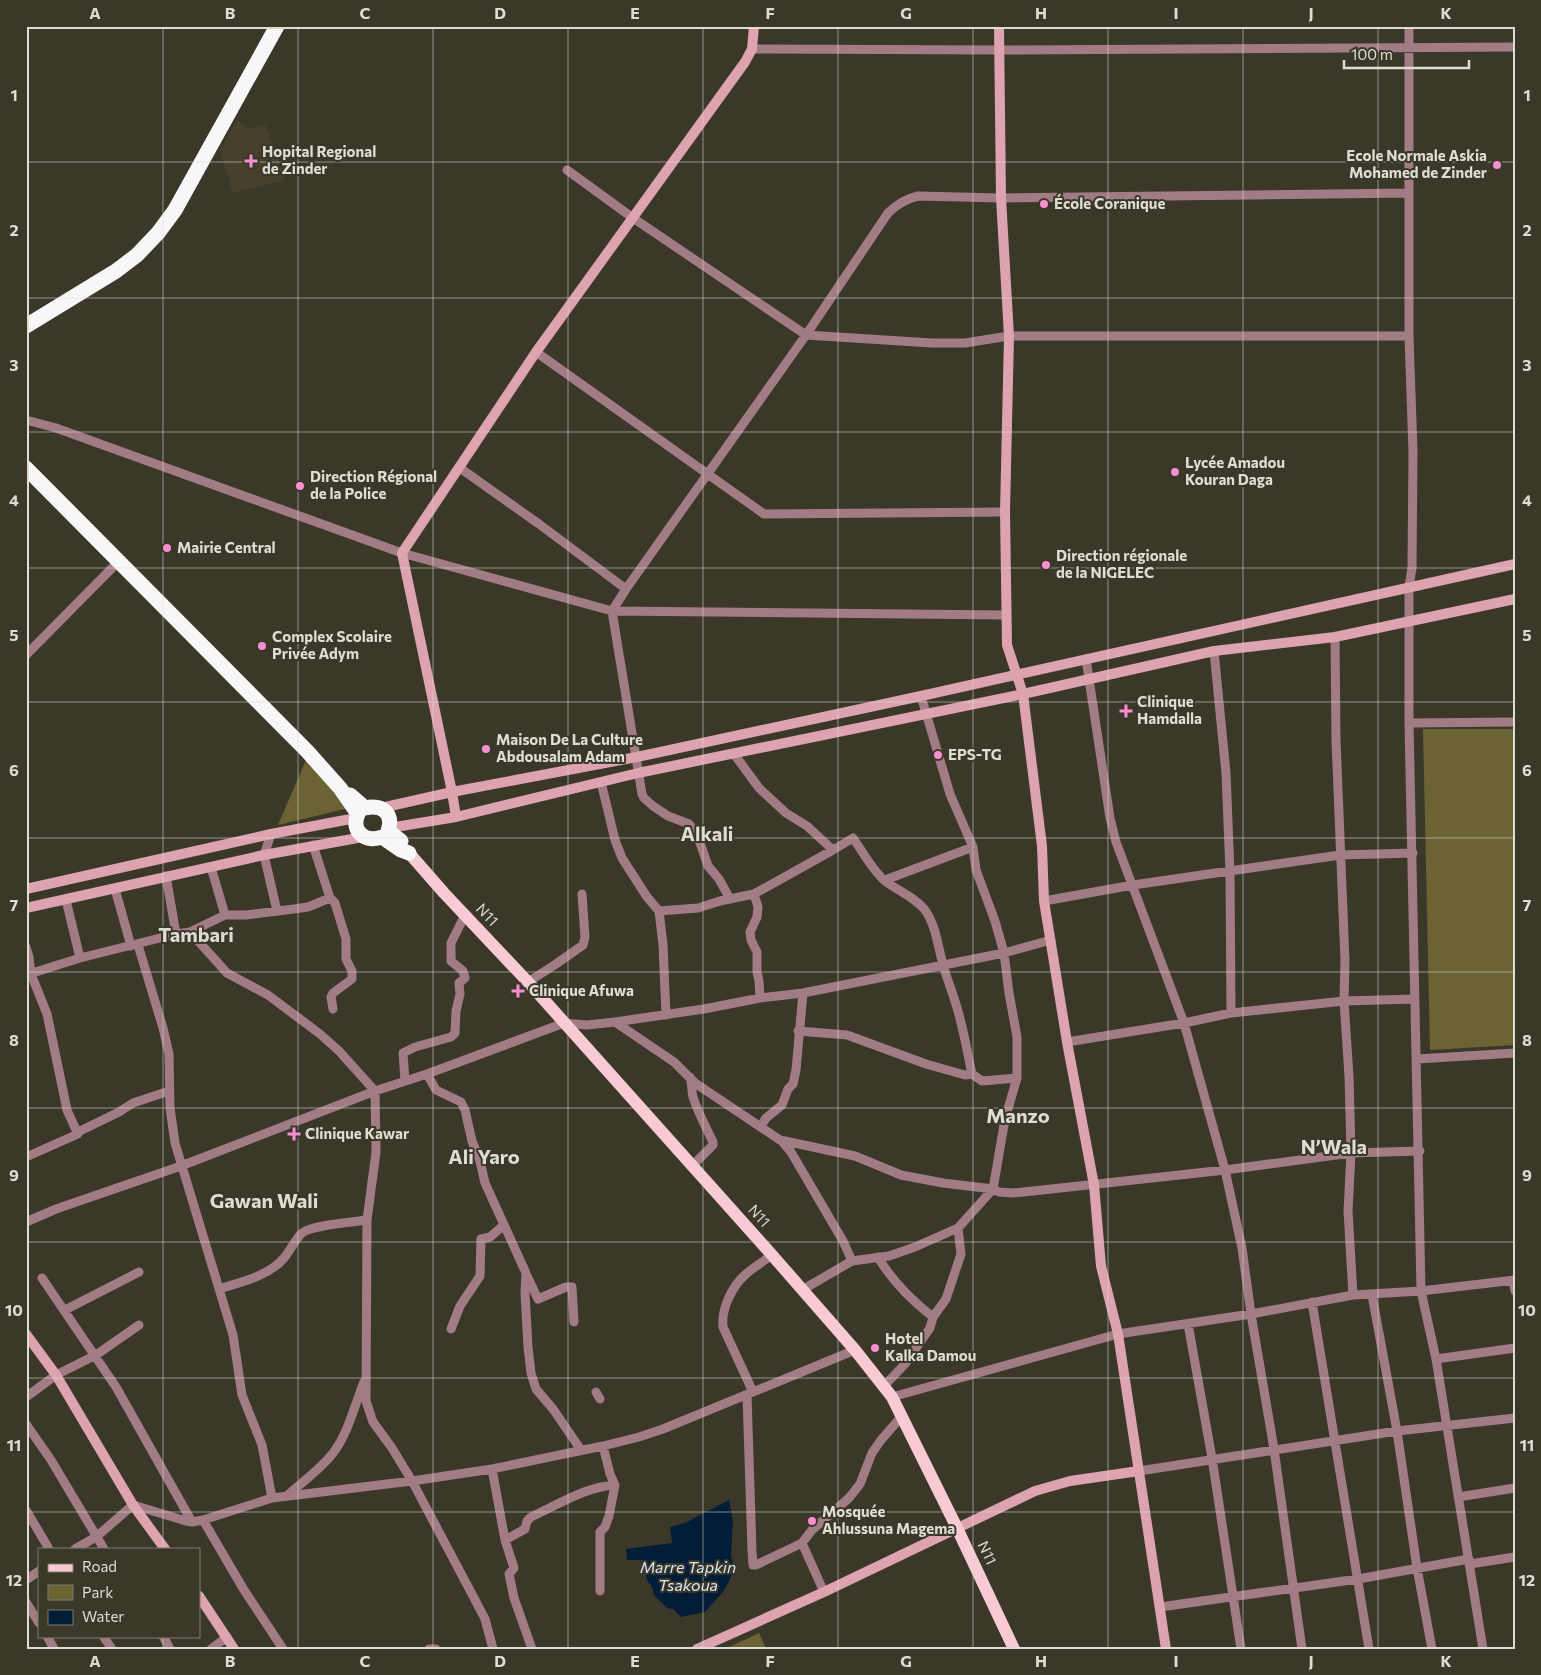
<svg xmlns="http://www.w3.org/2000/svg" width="1541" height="1675" viewBox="0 0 1541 1675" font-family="Commissioner,sans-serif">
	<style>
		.built { fill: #45412c }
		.green { fill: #6c6334 }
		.water { fill: #021d38 }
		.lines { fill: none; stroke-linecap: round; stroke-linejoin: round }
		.street { stroke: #a27c84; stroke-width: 9 }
		.secondary { stroke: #dda3af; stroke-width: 10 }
		.primary { stroke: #f8cad3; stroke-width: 12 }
		.highway { stroke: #f7f7f7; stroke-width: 15 }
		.grid { fill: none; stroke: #deddd4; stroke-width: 1; stroke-opacity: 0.55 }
		.poi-dot { fill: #f690d0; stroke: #3b382a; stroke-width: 2 }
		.labels { text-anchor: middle; stroke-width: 4; stroke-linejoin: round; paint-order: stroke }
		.poi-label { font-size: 15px; font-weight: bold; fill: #deddd4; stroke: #3b382a; text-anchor: start }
		.street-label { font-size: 15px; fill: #deddd4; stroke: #3b382a }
		.water-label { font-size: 16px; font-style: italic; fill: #d8e6f6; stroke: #3b382a }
		.district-label { font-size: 20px; font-weight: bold; fill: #deddd4; stroke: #3b382a }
		.neatline { fill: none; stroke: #deddd4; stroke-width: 2 }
		.grid-label { font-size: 16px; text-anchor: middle; font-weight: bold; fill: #deddd4 }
	</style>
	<rect width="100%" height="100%" fill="#3b382a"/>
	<!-- built -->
	<path class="built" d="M237 120 249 129 265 125 286 180 233 193 220 151Z"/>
	<!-- green -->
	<path class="green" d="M1423 729H1515V1045L1430 1050Z
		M306 760 349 808 278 825Z
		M759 1633 766 1649H725Z"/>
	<!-- water -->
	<path class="water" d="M729 1500 733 1521 731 1555 734 1568 729 1582 722 1593 705 1612 681 1617 673 1609 667 1608 654 1595 651 1585 647 1581 643 1560H627L626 1549 672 1543 670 1527 685 1523Z"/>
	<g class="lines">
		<!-- street -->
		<path class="street" d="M1409 26V336L1413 452 1412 568 1409 587V723L1421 1291 1436 1359 1483 1649
			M752 49 999 50 1515 47
			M567 170 633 218 806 335 932 343H965L1009 336H1409
			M536 352 764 514 1005 512
			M26 420 56 428 402 553 612 611 1005 615
			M460 468 539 524 626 589
			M1335 637 1336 740 1345 961 1344 1001 1349 1076 1351 1153 1348 1211 1353 1295
			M1214 651 1226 773 1230 872 1231 1013
			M26 655 119 561
			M1086 659 1110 818 1116 842 1184 1023 1225 1170 1242 1248 1251 1314 1274 1449 1302 1649
			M1409 723 1515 722
			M734 754 759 788 786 813 807 826 833 850 853 838C863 852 872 870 885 881 898 891 915 897 925 910 937 927 938 949 944 968 949 985 956 1001 960 1019 965 1037 968 1056 972 1074L982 1081 1017 1078
			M601 782 615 840 622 858 647 897 659 911 663 945 666 1015
			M271 834 264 855 277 911
			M313 845 330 898 335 903 346 939V959L352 971V979L333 993 331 997 333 1009
			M211 867 225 915
			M166 876 176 934
			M885 880 973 847
			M115 889 131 946
			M730 899 719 879 708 866 697 834 689 824 668 816 653 806 644 798 642 794 612 611 626 589 806 335 888 213C897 204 905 199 918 196L1001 198 1409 193
			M66 900 80 958
			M1044 901 1133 885 1340 855 1413 853
			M659 911 698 908 720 901 754 894
			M190 932 227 973 268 995 320 1034 339 1051 375 1091 376 1152 367 1220 366 1401 373 1422 392 1448 412 1481 474 1598 485 1619 493 1649
			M138 945 163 1028 169 1054 170 1108 175 1143 233 1335 242 1395 262 1445 272 1498
			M26 947 29 957 31 974 47 1014 51 1033 67 1110 78 1134
			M26 975 80 958 176 934 190 932 225 915H246L294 909 308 907 330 898
			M528 982 556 964 583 945 585 937 582 894
			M760 998 759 981 757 972V952L751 940 750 932 757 917 758 907 754 894 833 850
			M615 1022 674 1062 695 1083 780 1140 855 1156 901 1175 943 1183 993 1189 999 1192 1013 1193 1033 1191 1225 1170 1351 1153 1420 1151
			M798 1031 847 1035 926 1064 965 1075 972 1074
			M1067 1042 1184 1023 1231 1013 1344 1001 1414 999
			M1417 1059 1515 1053
			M427 1074 436 1090 461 1102 465 1110 472 1141 480 1161 485 1183 526 1273 525 1293 528 1347 531 1373 536 1389 553 1409 581 1450
			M690 1077C693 1086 691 1090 693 1097 698 1113 706 1127 713 1142V1145L692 1166
			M405 1081 403 1053 415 1047 451 1037 455 1033 456 1011 460 994 459 983 465 978 463 971 451 961V943L465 915
			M761 1126 766 1118 782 1105 788 1089 793 1084 796 1070 803 993
			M781 1140 791 1152 843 1241 852 1261
			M26 1157 78 1134V1132L119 1112 133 1103 169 1091
			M26 1222 56 1209 181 1166 375 1091 427 1074 564 1023 587 1025 615 1022 704 1009 760 998 803 993 1004 953 1051 940
			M878 1257C892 1281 911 1300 933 1317
			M527 1276 538 1299 566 1287H572L574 1322
			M42 1278 116 1387 192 1522
			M1513 1280 1515 1291
			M219 1289C241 1282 269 1276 284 1258 290 1251 296 1238 302 1233 311 1225 354 1222 367 1220
			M802 1290 852 1261 889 1256 915 1247 958 1228 993 1189 1005 1119 1017 1078V1037L1009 993 1004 953 995 921 976 870 973 847 950 794 921 696
			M1372 1295 1397 1431 1417 1568 1432 1649
			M1312 1302 1369 1649
			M65 1310 139 1272
			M1188 1324 1212 1458 1241 1649
			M451 1329 460 1306 480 1276 481 1239 490 1237 504 1225
			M1436 1359 1515 1348
			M884 1386 905 1364 930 1328 933 1317 946 1299 961 1254 958 1228
			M596 1392 600 1399
			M753 1392 723 1327C721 1309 732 1286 746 1274 754 1267 764 1261 772 1255
			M747 1395 752 1551 753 1565H756L802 1543 812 1530 849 1498 860 1484 872 1453 881 1440 902 1416
			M26 1397 56 1375 96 1355 139 1325
			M892 1397 1118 1334 1251 1314 1353 1295 1421 1291 1515 1280
			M26 1424 51 1460 104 1549
			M492 1469 505 1540 514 1568 509 1574 514 1598 532 1649
			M1139 1471 1397 1431 1515 1418
			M288 1495C303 1481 321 1469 333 1453 348 1434 355 1404 364 1382
			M1458 1497 1515 1488
			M26 1510 49 1549
			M203 1520 244 1590 283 1649
			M505 1540 525 1529 527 1521 531 1517C559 1504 585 1487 615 1485
			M802 1543 824 1592
			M75 1549 96 1537 133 1505 186 1521 192 1522 203 1520 272 1498 412 1481 492 1469 603 1446 639 1437 663 1429 855 1350
			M1470 1564 1515 1557
			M26 1580 39 1571
			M600 1591V1532L605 1527 609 1516 615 1485 610 1474 603 1446
			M26 1602 39 1623
			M1160 1607 1358 1579 1469 1559
			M47 1636 54 1649
			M103 1636 112 1649
			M163 1636 170 1649
			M211 1649 227 1637
			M429 1649H436"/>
		<!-- secondary -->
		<path class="secondary" d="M999 26 1001 198 1009 336 1005 512 1007 645 1023 694 1042 846 1044 901 1067 1042 1094 1185 1101 1266 1118 1334 1166 1649
			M381 808 452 792 637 757 921 696 1515 564
			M456 817 452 792 402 553 536 352 745 62 752 49 754 26
			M389 828 456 817 638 773 1023 694 1214 651 1335 637 1515 599
			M26 889 271 834 356 818
			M26 908 264 855 363 837
			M26 1334 56 1375 133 1505 165 1549
			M199 1596 234 1649
			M697 1649 824 1592 1035 1491 1070 1481 1139 1471"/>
		<!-- primary -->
		<path class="primary" d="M409 853 444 893 528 982 772 1255 855 1350 892 1397 957 1528 1014 1649"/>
		<!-- highway -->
		<path class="highway" d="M26 326 116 271 137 255 158 233 175 210 277 26
			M26 468 307 751 340 788 358 814C350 832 366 843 382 837L401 850 409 853
			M350 795 365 808C382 804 394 813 388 831L401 841"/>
	</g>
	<!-- grid -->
	<path class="grid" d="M163 26V1549M298 26V1649M433 26V1649M568 26V1649M703 26V1649M838 26V1649M973 26V1649M1108 26V1649M1243 26V1649M1378 26V1649M26 162H1515M26 298H1515M26 432H1515M26 568H1515M26 702H1515M26 838H1515M26 972H1515M26 1108H1515M26 1242H1515M26 1378H1515M26 1512H1515M163 1636V1649"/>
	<!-- markers -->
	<g class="poi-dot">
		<path d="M248.5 153.5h5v5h5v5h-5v5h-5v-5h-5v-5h5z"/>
		<circle cx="1497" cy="165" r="5"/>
		<circle cx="1044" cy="204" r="5"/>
		<circle cx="1175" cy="472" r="5"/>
		<circle cx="300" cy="486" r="5"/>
		<circle cx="167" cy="548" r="5"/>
		<circle cx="1046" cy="565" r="5"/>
		<circle cx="262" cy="646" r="5"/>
		<path d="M1123.5 703.5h5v5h5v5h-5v5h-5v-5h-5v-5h5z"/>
		<circle cx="486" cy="749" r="5"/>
		<circle cx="938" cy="755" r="5"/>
		<path d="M515.5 983.5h5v5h5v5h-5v5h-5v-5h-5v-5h5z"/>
		<path d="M291.5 1126.5h5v5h5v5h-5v5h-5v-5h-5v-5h5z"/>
		<circle cx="875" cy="1348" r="5"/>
		<circle cx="812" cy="1521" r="5"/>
	</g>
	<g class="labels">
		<!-- poi labels -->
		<g class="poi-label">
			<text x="262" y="157">Hopital Regional<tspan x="262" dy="17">de Zinder</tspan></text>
			<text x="1487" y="161" text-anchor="end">Ecole Normale Askia<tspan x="1487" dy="17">Mohamed de Zinder</tspan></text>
			<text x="1054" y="209">École Coranique</text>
			<text x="1185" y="468">Lycée Amadou<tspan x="1185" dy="17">Kouran Daga</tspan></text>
			<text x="310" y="482">Direction Régional<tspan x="310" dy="17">de la Police</tspan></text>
			<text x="177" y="553">Mairie Central</text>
			<text x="1056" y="561">Direction régionale<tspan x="1056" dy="17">de la NIGELEC</tspan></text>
			<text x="272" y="642">Complex Scolaire<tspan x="272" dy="17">Privée Adym</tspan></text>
			<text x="1137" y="707">Clinique<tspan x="1137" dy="17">Hamdalla</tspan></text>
			<text x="496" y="745">Maison De La Culture<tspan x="496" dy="17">Abdousalam Adam</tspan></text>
			<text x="948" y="760">EPS-TG</text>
			<text x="529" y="996">Clinique Afuwa</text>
			<text x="305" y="1139">Clinique Kawar</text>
			<text x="885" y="1344">Hotel<tspan x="885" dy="17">Kalka Damou</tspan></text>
			<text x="822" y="1517">Mosquée<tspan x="822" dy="17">Ahlussuna Magema</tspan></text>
		</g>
		<!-- street labels -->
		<g class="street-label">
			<text transform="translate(487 915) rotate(47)" y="5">N11</text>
			<text transform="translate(759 1216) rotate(48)" y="5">N11</text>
			<text transform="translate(987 1553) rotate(65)" y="5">N11</text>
		</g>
		<!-- water labels -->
		<g class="water-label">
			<text x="688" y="1573">Marre Tapkin<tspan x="688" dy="18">Tsakoua</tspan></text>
		</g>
		<!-- district labels -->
		<g class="district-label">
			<text x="707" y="841">Alkali</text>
			<text x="196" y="942">Tambari</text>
			<text x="1018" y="1123">Manzo</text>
			<text x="1334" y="1154">N’Wala</text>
			<text x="484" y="1164">Ali Yaro</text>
			<text x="264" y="1208">Gawan Wali</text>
		</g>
	</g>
	<!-- border -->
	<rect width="1541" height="1675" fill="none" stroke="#3b382a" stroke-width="55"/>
	<!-- legend -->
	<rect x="38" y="1548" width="162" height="90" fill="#3b382a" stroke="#7c7a6e"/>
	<rect x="48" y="1564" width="25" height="8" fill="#f8cad3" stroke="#7c7a6e"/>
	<text x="82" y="1572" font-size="15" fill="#deddd4">Road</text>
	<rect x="48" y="1585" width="25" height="15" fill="#6c6334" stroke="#7c7a6e"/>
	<text x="82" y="1598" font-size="15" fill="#deddd4">Park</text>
	<rect x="48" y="1610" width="25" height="15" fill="#021d38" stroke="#7c7a6e"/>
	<text x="82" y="1622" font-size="15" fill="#deddd4">Water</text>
	<!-- scale -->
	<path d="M1344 60v8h125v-8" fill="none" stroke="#deddd4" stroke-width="2.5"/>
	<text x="1351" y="60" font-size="15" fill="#deddd4" stroke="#3b382a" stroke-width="4" paint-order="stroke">100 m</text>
	<rect x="28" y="28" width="1486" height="1620" class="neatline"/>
	<g class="grid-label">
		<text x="95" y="19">A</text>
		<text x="230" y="19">B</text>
		<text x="365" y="19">C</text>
		<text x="500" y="19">D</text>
		<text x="635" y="19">E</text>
		<text x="770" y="19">F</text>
		<text x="906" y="19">G</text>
		<text x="1041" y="19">H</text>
		<text x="1176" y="19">I</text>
		<text x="1311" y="19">J</text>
		<text x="1446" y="19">K</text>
		<text x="14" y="101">1</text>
		<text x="1527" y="101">1</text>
		<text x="14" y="236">2</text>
		<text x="1527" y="236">2</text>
		<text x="14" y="371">3</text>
		<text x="1527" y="371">3</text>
		<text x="14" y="506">4</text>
		<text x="1527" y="506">4</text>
		<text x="14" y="641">5</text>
		<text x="1527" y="641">5</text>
		<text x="14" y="776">6</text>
		<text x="1527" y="776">6</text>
		<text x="14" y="911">7</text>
		<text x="1527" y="911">7</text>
		<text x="14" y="1046">8</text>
		<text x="1527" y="1046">8</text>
		<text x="14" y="1181">9</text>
		<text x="1527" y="1181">9</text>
		<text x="14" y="1316">10</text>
		<text x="1527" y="1316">10</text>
		<text x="14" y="1451">11</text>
		<text x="1527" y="1451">11</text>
		<text x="14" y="1586">12</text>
		<text x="1527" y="1586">12</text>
		<text x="95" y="1667">A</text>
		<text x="230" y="1667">B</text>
		<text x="365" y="1667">C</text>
		<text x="500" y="1667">D</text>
		<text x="635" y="1667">E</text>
		<text x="770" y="1667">F</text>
		<text x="906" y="1667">G</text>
		<text x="1041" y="1667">H</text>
		<text x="1176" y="1667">I</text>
		<text x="1311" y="1667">J</text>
		<text x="1446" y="1667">K</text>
	</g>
</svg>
